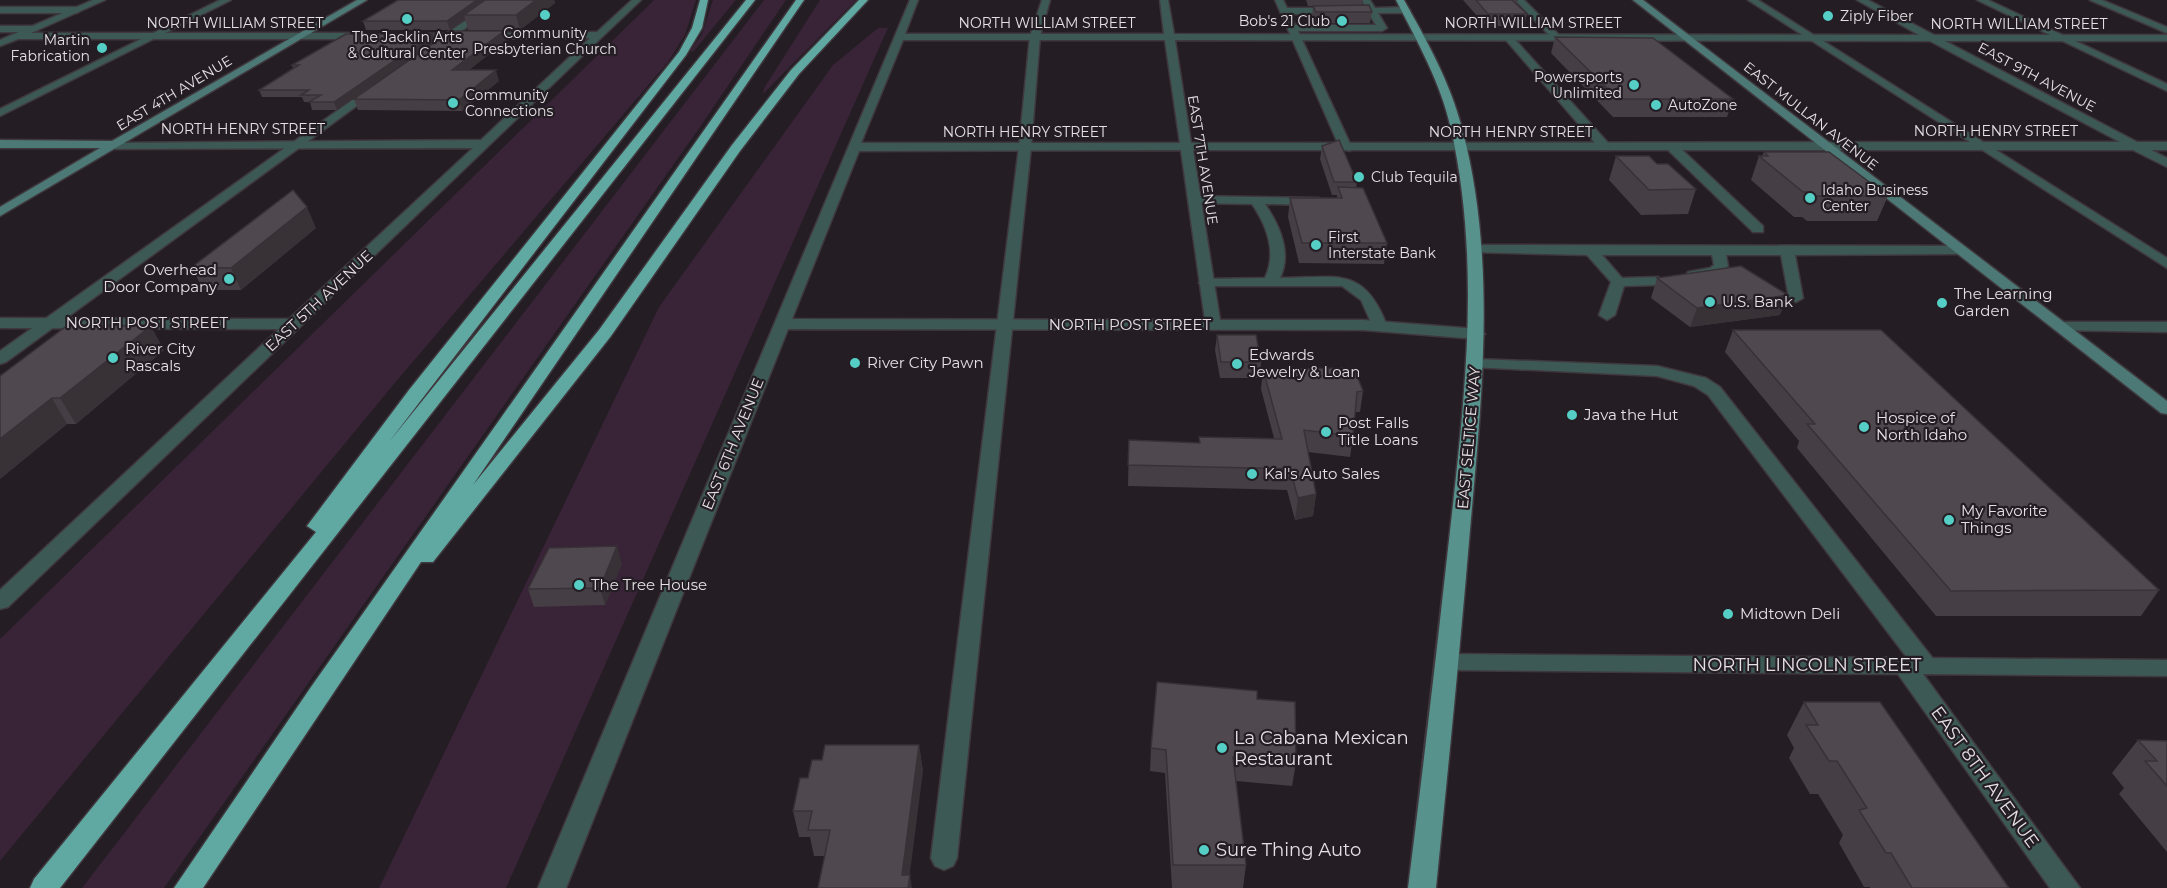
<svg xmlns="http://www.w3.org/2000/svg" width="2167" height="888" viewBox="0 0 2167 888" font-family="Montserrat,sans-serif">
	<style>
		.green { fill: #382337 }
		.lines { fill: none; stroke-linecap: round; stroke-linejoin: round }
		.lane-casing { stroke: #3f383e; stroke-width: 3 }
		.street-casing { stroke: #3f383e; stroke-width: 3 }
		.secondary-casing { stroke: #3f383e; stroke-width: 3 }
		.primary-casing { stroke: #3f383e; stroke-width: 3 }
		.highway-casing { stroke: #3f383e; stroke-width: 3 }
		.lane { fill: #3d5956; fill-rule: evenodd }
		.street { fill: #3d5956; fill-rule: evenodd }
		.secondary { fill: #4c7975; fill-rule: evenodd }
		.primary { fill: #57928d; fill-rule: evenodd }
		.highway { fill: #60a9a2; fill-rule: evenodd }
		.wall { fill: #453e44 }
		.shaded-wall { fill: #383237 }
		.building { fill: #50484f; stroke: #383237; stroke-width: 1.5 }
		.poi-dot { fill: #55cec5; stroke: #241d23; stroke-width: 2 }
		.labels { text-anchor: middle; stroke-width: 4.5; stroke-linejoin: round; paint-order: stroke }
		.far-poi-label { font-size: 14px; fill: #e5e0e4; stroke: #241d23; text-anchor: start }
		.far-street-label { font-size: 14px; fill: #e5e0e4; stroke: #241d23 }
		.poi-label { font-size: 15px; fill: #e5e0e4; stroke: #241d23; text-anchor: start }
		.street-label { font-size: 15px; fill: #e5e0e4; stroke: #241d23 }
		.near-street-label { font-size: 18px; fill: #e5e0e4; stroke: #241d23 }
		.near-poi-label { font-size: 18px; fill: #e5e0e4; stroke: #241d23; text-anchor: start }
	</style>
	<rect width="100%" height="100%" fill="#241d23"/>
	<!-- green -->
	<path class="green" d="M654 0H696L685 35 668 62 394 384 0 861V639Z
		M713 0H736L693 52 690 51 702 34Z
		M764 0H786L700 127 164 888H82Z
		M820 0H856L763 94 764 88Z
		M878 28H888L506 888H379L659 307 833 65Z"/>
	<g class="lines">
		<defs>
			<path id="lane" d="M220 0H231L0 116V109Z
				M496 0H506L440 46H434V42Z
				M632 0H641L602 37H596V33Z
				M1042 0H1050L1040 36 1031 147 957 858 953 866 944 870 935 866 931 858 1019 147 1030 36Z
				M1275 0H1283L1287 8H1335L1339 11 1335 14H1290L1295 25H1376L1369 14 1359 11 1366 8 1362 0H1370L1375 8 1406 7 1410 10 1406 13H1378L1387 28 1382 31H1298L1352 148 1350 151 1340 148Z
				M1515 0H1524L1559 35V39H1553Z
				M1748 0H1758L2167 258V268Z
				M1977 0H1988L2167 84V91Z
				M0 7H77L81 10 77 13H0Z
				M0 26H32L37 29 32 32H0Z
				M1505 35H1511L1609 144V150H1601L1505 39Z
				M372 86 381 88 6 362 0 364V351Z
				M1669 145H1677L1763 226V232H1753L1669 151Z
				M1194 196 1319 198V204L1314 205 1265 204C1280 226 1292 253 1280 278 1336 278 1364 265 1387 326L1379 331 1374 329 1361 300 1342 286H1201L1199 283 1201 280 1206 279 1265 278C1277 253 1267 226 1252 204L1189 203V197Z
				M1475 245 1962 246 1969 250 1962 254 1795 255 1803 298 1796 302 1789 298 1781 255H1726L1728 266C1719 277 1702 281 1688 278L1686 275 1688 272 1710 268 1714 265 1712 255H1602L1622 278 1658 277 1665 281 1658 285 1624 286 1615 315 1607 320 1599 315 1611 282 1587 255 1470 252 1468 249Z
				M1476 359 1657 366 1706 378 1720 387 1934 660 1937 666 1934 672 1926 674 1918 672 1708 395 1694 386 1657 376 1470 367 1468 364Z"/>
			<path id="street" d="M93 0H105L31 33H364L369 36 364 39H18L0 46V40Z
				M910 0H918L905 34H1164L1160 0H1168L1174 34 1919 35 1857 0H1868L1934 35H2167V41H1945L2137 142H2167V150H2151L2167 158V167L2133 150H1193L1220 320H1363L1477 329 1485 334 1477 339 1363 330 788 329 566 888H538ZM903 40H1165L1180 143H861ZM1175 40 1930 41 2120 142 1191 143ZM1181 150 1205 320 792 319 859 151Z
				M2090 0H2102L2167 27V33Z
				M599 32 602 33V37L8 607 0 609V590L279 329 0 328V318L289 319 473 148 115 149 111 147V143L481 140 590 38 409 39 406 38V34Z
				M2061 322H2167V332L2055 330 2053 327 2055 324Z
				M1448 654 2167 660V676L1923 674 2080 888H2050L1898 674 1448 670 1440 668 1437 662 1440 656Z"/>
			<path id="secondary" d="M357 0H367L0 216V207L100 148H0V140L112 141Z
				M1633 0H1643L2167 401V414L2161 413Z"/>
			<path id="primary" d="M1396 0H1404C1427 41 1450 82 1462 128 1497 260 1482 396 1470 530 1460 650 1448 769 1436 888H1408C1423 769 1437 650 1450 531 1465 397 1481 263 1451 129 1441 83 1417 41 1396 0Z"/>
			<path id="highway" d="M700 0H708L702 28 686 55 389 442 746 0H755L60 888H30L34 879 316 532 307 526 409 390 679 52 692 28Z
				M796 0H804L473 485 599 330 732 145 791 70 859 0H868L799 74 740 151 611 336 433 562H421L203 888H174L311 687Z"/>
		</defs>
		<!-- lane casing -->
		<use href="#lane" class="lane-casing"/>
		<!-- street casing -->
		<use href="#street" class="street-casing"/>
		<!-- secondary casing -->
		<use href="#secondary" class="secondary-casing"/>
		<!-- primary casing -->
		<use href="#primary" class="primary-casing"/>
		<!-- highway casing -->
		<use href="#highway" class="highway-casing"/>
		<!-- lane -->
		<use href="#lane" class="lane"/>
		<!-- street -->
		<use href="#street" class="street"/>
		<!-- secondary -->
		<use href="#secondary" class="secondary"/>
		<!-- primary -->
		<use href="#primary" class="primary"/>
		<!-- highway -->
		<use href="#highway" class="highway"/>
	</g>
	<!-- wall -->
	<path class="wall" d="M398 0H554L555 3 520 30H468L465 19 450 30H366L363 21Z
		M1306 0H1363L1362 5 1372 12 1370 23H1315L1312 16 1313 6H1308Z
		M1463 0H1518L1517 5 1527 14 1524 26H1486Z
		M433 34 435 41 337 110H312L310 102H304L302 97H262L259 90 293 68 292 65Z
		M1555 37 1733 99 1727 117H1613L1551 53Z
		M507 40 469 70 499 81 462 111 358 110 354 99Z
		M1322 146 1357 182 1356 188 1387 243 1384 264 1299 263 1288 217 1290 198H1337V195H1332L1320 159Z
		M1764 152 1888 196 1877 221H1807L1802 217H1794L1751 180 1759 156H1762Z
		M1616 156 1657 164 1696 189 1688 214 1641 215 1609 180Z
		M316 228 241 290H203L192 267Z
		M1696 273 1780 315 1690 327 1651 298 1657 278Z
		M1733 330 2159 590 2141 616H1936L1797 448 1799 441 1725 352Z
		M1217 335 1261 362 1260 378H1220L1215 350Z
		M164 350 76 424H67L0 479V376Z
		M1263 369 1363 391 1360 412H1355L1353 436 1350 457 1308 452 1316 494 1313 516 1295 520 1287 490 1128 486 1129 440 1199 443V437L1274 438 1261 389Z
		M622 564 605 605 534 607 528 589Z
		M1257 699 1296 763 1292 786 1236 781 1246 865 1243 888H1172L1165 773 1150 771 1151 748Z
		M1804 702 2009 888H1870V887H1864L1839 843 1843 835 1818 794H1810L1789 758 1794 748 1787 735Z
		M2138 740 2167 741V852L2119 794 2124 788 2112 773Z
		M919 745 923 771 824 856H814L810 837H799L793 811 808 778Z"/>
	<!-- shaded-wall -->
	<path class="shaded-wall" d="M477 0H487L464 15 465 19 450 30 447 21Z
		M536 0H554L555 3 520 30 516 15Z
		M504 31 507 40 456 80 452 70Z
		M433 34 435 41 337 110 334 102Z
		M496 70 499 81 462 111 459 100Z
		M307 207 316 228 241 290 231 268Z
		M1788 295 1780 315 1690 327 1697 308Z
		M151 326 164 350 76 424 60 398Z
		M52 398 67 424 0 479V439Z
		M1316 494 1313 516 1295 520 1298 498Z
		M617 546 622 564 605 605 600 588Z
		M919 745 923 771 908 888 902 875Z
		M910 875 912 888H908Z"/>
	<!-- building -->
	<path class="building" d="M398 0H477L447 21H363Z
		M485 0H536L516 15H464Z
		M1476 0H1512L1527 14H1488Z
		M1369 5 1372 12H1316L1313 6Z
		M451 31H504L452 70H496L459 100 354 99Z
		M346 34H433L334 102H309L321 95H301L309 90H259L299 65H292Z
		M1555 37 1653 38 1733 99H1618Z
		M1339 140 1357 182H1334L1322 146Z
		M1764 152H1829L1888 196H1816L1812 192H1803L1759 156H1768Z
		M1616 156H1649L1657 164H1668L1696 189 1649 190Z
		M1338 187 1363 188 1387 243H1302L1290 198H1342Z
		M293 190 307 207 231 268 192 267Z
		M1741 266 1788 295 1697 308 1657 278Z
		M68 325 151 326 60 398H52L0 439V376Z
		M1733 330H1881L2159 590 1951 591 1807 424H1815Z
		M1217 335H1256L1261 362H1221Z
		M1354 368 1363 391 1357 392 1353 436 1304 430 1316 494 1298 498 1290 469 1128 465 1129 440 1200 443 1199 437 1282 439 1263 369Z
		M617 546 600 588 528 589 549 548Z
		M1157 682 1257 691V699L1295 702 1296 763 1233 757 1246 865H1173L1166 750 1151 748Z
		M1804 702H1880L2009 888H1912L1891 853H1886L1859 810 1867 808 1837 761H1829L1806 725H1818Z
		M2138 740 2167 741V786L2145 761H2157Z
		M825 745H919L902 875H910L908 888H818L830 830H808L812 811H793L800 778H808L812 760H822Z"/>
	<!-- markers -->
	<g class="poi-dot">
		<circle cx="545" cy="15" r="6"/>
		<circle cx="1828" cy="16" r="6"/>
		<circle cx="407" cy="19" r="6"/>
		<circle cx="1342" cy="21" r="6"/>
		<circle cx="102" cy="48" r="6"/>
		<circle cx="1634" cy="85" r="6"/>
		<circle cx="453" cy="103" r="6"/>
		<circle cx="1656" cy="105" r="6"/>
		<circle cx="1359" cy="177" r="6"/>
		<circle cx="1810" cy="198" r="6"/>
		<circle cx="1316" cy="245" r="6"/>
		<circle cx="229" cy="279" r="6"/>
		<circle cx="1710" cy="302" r="6"/>
		<circle cx="1942" cy="303" r="6"/>
		<circle cx="113" cy="358" r="6"/>
		<circle cx="855" cy="363" r="6"/>
		<circle cx="1237" cy="364" r="6"/>
		<circle cx="1572" cy="415" r="6"/>
		<circle cx="1864" cy="427" r="6"/>
		<circle cx="1326" cy="432" r="6"/>
		<circle cx="1252" cy="474" r="6"/>
		<circle cx="1949" cy="520" r="6"/>
		<circle cx="579" cy="585" r="6"/>
		<circle cx="1728" cy="614" r="6"/>
		<circle cx="1222" cy="748" r="6"/>
		<circle cx="1204" cy="850" r="6"/>
	</g>
	<g class="labels">
		<!-- far-poi labels -->
		<g class="far-poi-label">
			<text x="1840" y="21">Ziply Fiber</text>
			<text x="1330" y="26" text-anchor="end">Bob's 21 Club</text>
			<text x="545" y="38" text-anchor="middle">Community<tspan x="545" dy="16">Presbyterian Church</tspan></text>
			<text x="407" y="42" text-anchor="middle">The Jacklin Arts<tspan x="407" dy="16">&amp; Cultural Center</tspan></text>
			<text x="90" y="45" text-anchor="end">Martin<tspan x="90" dy="16">Fabrication</tspan></text>
			<text x="1622" y="82" text-anchor="end">Powersports<tspan x="1622" dy="16">Unlimited</tspan></text>
			<text x="465" y="100">Community<tspan x="465" dy="16">Connections</tspan></text>
			<text x="1668" y="110">AutoZone</text>
			<text x="1371" y="182">Club Tequila</text>
			<text x="1822" y="195">Idaho Business<tspan x="1822" dy="16">Center</tspan></text>
			<text x="1328" y="242">First<tspan x="1328" dy="16">Interstate Bank</tspan></text>
		</g>
		<!-- far-street labels -->
		<g class="far-street-label">
			<text x="235" y="28">NORTH WILLIAM STREET</text>
			<text x="1047" y="28">NORTH WILLIAM STREET</text>
			<text x="1533" y="28">NORTH WILLIAM STREET</text>
			<text x="2019" y="29">NORTH WILLIAM STREET</text>
			<text transform="translate(2037 77) rotate(28)" y="5">EAST 9TH AVENUE</text>
			<text transform="translate(174 93) rotate(-31)" y="5">EAST 4TH AVENUE</text>
			<text transform="translate(1811 116) rotate(38)" y="5">EAST MULLAN AVENUE</text>
			<text x="243" y="134">NORTH HENRY STREET</text>
			<text x="1996" y="136">NORTH HENRY STREET</text>
			<text x="1025" y="137">NORTH HENRY STREET</text>
			<text x="1511" y="137">NORTH HENRY STREET</text>
			<text transform="translate(1203 160) rotate(81)" y="5">EAST 7TH AVENUE</text>
		</g>
		<!-- poi labels -->
		<g class="poi-label">
			<text x="217" y="275" text-anchor="end">Overhead<tspan x="217" dy="17">Door Company</tspan></text>
			<text x="1954" y="299">The Learning<tspan x="1954" dy="17">Garden</tspan></text>
			<text x="1722" y="307">U.S. Bank</text>
			<text x="125" y="354">River City<tspan x="125" dy="17">Rascals</tspan></text>
			<text x="1249" y="360">Edwards<tspan x="1249" dy="17">Jewelry &amp; Loan</tspan></text>
			<text x="867" y="368">River City Pawn</text>
			<text x="1584" y="420">Java the Hut</text>
			<text x="1876" y="423">Hospice of<tspan x="1876" dy="17">North Idaho</tspan></text>
			<text x="1338" y="428">Post Falls<tspan x="1338" dy="17">Title Loans</tspan></text>
			<text x="1264" y="479">Kal's Auto Sales</text>
			<text x="1961" y="516">My Favorite<tspan x="1961" dy="17">Things</tspan></text>
			<text x="591" y="590">The Tree House</text>
			<text x="1740" y="619">Midtown Deli</text>
		</g>
		<!-- street labels -->
		<g class="street-label">
			<text transform="translate(319 301) rotate(-43)" y="5">EAST 5TH AVENUE</text>
			<text x="147" y="328">NORTH POST STREET</text>
			<text x="1130" y="330">NORTH POST STREET</text>
			<text transform="translate(1469 438) rotate(-85)" y="5">EAST SELTICE WAY</text>
			<text transform="translate(733 444) rotate(-68)" y="5">EAST 6TH AVENUE</text>
		</g>
		<!-- near-street labels -->
		<g class="near-street-label">
			<text x="1807" y="671">NORTH LINCOLN STREET</text>
			<text transform="translate(1985 777) rotate(54)" y="6">EAST 8TH AVENUE</text>
		</g>
		<!-- near-poi labels -->
		<g class="near-poi-label">
			<text x="1234" y="744">La Cabana Mexican<tspan x="1234" dy="21">Restaurant</tspan></text>
			<text x="1216" y="856">Sure Thing Auto</text>
		</g>
	</g>
</svg>
